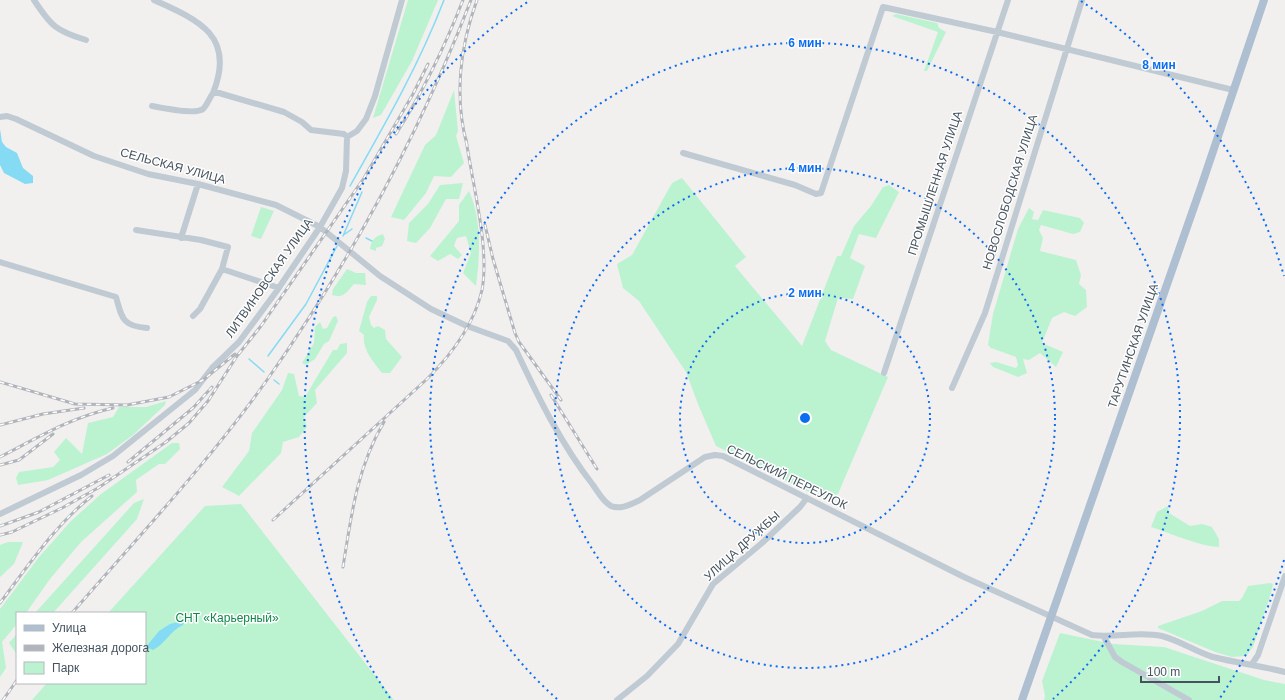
<svg xmlns="http://www.w3.org/2000/svg" width="1285" height="700" viewBox="0 0 1285 700" font-family="Helvetica,sans-serif">
	<style>
		.green { fill: #bbf3d1 }
		.water { fill: #85dbf3 }
		.lines { fill: none; stroke-linecap: round; stroke-linejoin: round }
		.stream { stroke: #85dbf3; stroke-width: 1.5 }
		.minor { stroke: #bfcad3; stroke-width: 6 }
		.major { stroke: #adbfd0; stroke-width: 8 }
		.rail-casing { stroke: #b1b5bb; stroke-width: 3 }
		.rail { stroke: #fff; stroke-width: 1.5; stroke-dasharray: 4.5; stroke-linecap: butt }
		.ring { fill: none; stroke: #0b6df0; stroke-width: 2; stroke-dasharray: 2 4 }
		.labels { text-anchor: middle; stroke-width: 3; stroke-linejoin: round; paint-order: stroke }
		.street-label { font-size: 12px; fill: #46535f; stroke: #fff }
		.park-label { font-size: 12px; fill: #10874c; stroke: #fff }
		.centre { fill: #0b6df0; stroke: #fff; stroke-width: 2 }
		.ring-label { font-size: 12px; text-anchor: middle; font-weight: bold; fill: #0b6df0; stroke: #fff; stroke-width: 3; stroke-linejoin: round; paint-order: stroke }
	</style>
	<rect width="100%" height="100%" fill="#f2efef"/>
	<!-- green -->
	<path class="green" d="M408 0H438L412 61 381 115 373 118Z
		M896 14 937 23 939 28 946 32 927 71H924L938 32 892 16Z
		M454 90 458 131 456 136 464 163 451 177 434 176 426 193 404 220 391 217 425 145 436 135Z
		M682 178 746 257 735 266 802 346 837 256H841L854 226 871 206 883 187 889 185 899 192 876 238 859 234 850 258 865 266 853 299 838 298 825 341 831 350 888 377 838 494 821 498 716 446 698 404 686 372 639 301 623 288 617 264 632 255 672 183Z
		M463 183 459 199H446L430 228 416 243 407 241 409 223 428 204 440 185Z
		M469 191C482 220 480 255 476 286L463 273 471 253 466 236 457 238 454 246 462 255 458 259 450 254 438 261 430 256 459 221V205Z
		M261 207 274 211 261 239 251 236Z
		M1029 208 1034 212 1032 219 1038 220 1043 210 1080 218 1084 223 1080 232 1073 234 1041 225 1039 230 1043 238 1040 251 1076 260 1081 275 1079 284 1086 290 1087 307 1075 316 1064 312 1052 318 1042 343 1063 352 1056 367 1040 353 1029 360 1023 359 1027 373 1018 377 993 367 990 363 996 362 1016 368 1018 365 1016 357 991 348 988 345 993 314 1018 229Z
		M383 234 385 239 382 246 376 248V251L370 249C371 241 375 236 383 234Z
		M347 269 356 273H365L366 285 354 284C347 292 343 299 332 295L333 289Z
		M371 296H377V300L369 317 371 325 374 328 378 326 385 330 386 339 402 357 390 373H382C373 362 362 349 364 335L359 331 367 302Z
		M336 316 338 321 329 341 324 344 315 359 306 365 302 363 314 343 315 327 320 322 323 329 327 328 333 317Z
		M347 343V353L315 390 317 403 304 417 307 427 299 437 283 442 281 453 239 496 222 487 249 451 252 433 282 390 288 373 294 374 299 396 305 397 333 350H337L340 344Z
		M166 401 165 405 133 435 107 454 48 480 18 485 16 478 19 472 53 467 60 460 54 452 66 438 82 454 88 423 113 417 119 407H146Z
		M172 443H179L180 449 165 464H159L136 480 137 492 81 542 50 579 26 613H17V624L2 642 6 668 0 677V609L39 557 71 521 101 494Z
		M144 499 137 519 53 613H35L134 503Z
		M241 504 394 700H32L47 683H145V613H108L205 506Z
		M1168 506 1169 513 1190 526 1202 524 1212 527 1219 539V547C1198 546 1173 534 1151 527L1157 512Z
		M8 542H23L14 564 0 577V545Z
		M1270 583 1273 584 1271 593 1253 647 1246 656 1232 657 1215 652 1158 628V626L1202 611 1222 601H1239L1242 598 1248 586Z
		M1060 633 1113 644 1164 647 1264 680 1285 684V700H1044L1045 696 1042 681Z
		M17 634V653H16L9 643Z"/>
	<!-- water -->
	<path class="water" d="M0 129 2 142 6 147 17 153 23 168 33 176V183L25 184 4 173 0 165Z
		M178 622 184 623 183 625C170 631 165 644 153 650L146 647 159 631 170 624Z"/>
	<g class="lines">
		<!-- stream -->
		<path class="stream" d="M350 186C384 126 419 65 444 0
			M345 234 352 229
			M343 236 362 192
			M366 238 372 241
			M268 356 306 304 337 246
			M249 359 264 372
			M274 380 279 384"/>
		<!-- minor -->
		<path class="minor" d="M34 0C51 26 56 31 86 40
			M154 0C199 20 236 36 213 93
			M152 106C162 108 195 115 203 109 207 105 210 97 213 93H219L284 112 302 122 311 130 344 134 347 137
			M0 117 7 116 16 119 94 156 148 174 198 184 276 205 320 227 380 276 431 309 467 326 508 341 516 350C538 397 561 444 593 485 598 492 603 502 611 506 621 510 631 504 640 500L705 457 715 455 723 456 964 577 1092 635C1115 638 1139 631 1162 636 1181 641 1196 652 1213 657 1237 663 1261 666 1285 672
			M683 153 795 185 816 194 821 193 883 7 997 32 1233 90
			M136 230 201 240 228 247 222 269
			M181 238 198 184
			M0 262 116 297C122 318 122 326 147 328
			M193 316 200 309 222 269 279 288
			M884 373 1008 0
			M952 388 985 313 1082 0
			M0 514 81 475 113 456 195 390 212 368 239 342 276 292 320 227 342 188 346 171 347 137 357 131 366 119 375 96 402 0
			M1104 637 1115 657 1122 662 1189 700
			M1252 664 1258 655 1285 576
			M617 700 647 676 678 644 713 584 762 543 800 507 807 498"/>
		<!-- major -->
		<path class="major" d="M1022 700 1201 187 1264 0"/>
		<defs>
			<path id="rail" d="M396 134C423 92 445 46 463 0
				M467 145C454 97 460 46 477 0
				M485 225 493 259 515 333 519 342 561 400
				M0 382 75 404 127 405 169 397 203 380 235 354
				M551 395 597 469
				M0 425 43 414 84 408
				M0 457C37 438 72 417 113 408
				M128 462 193 408 212 387
				M0 465 19 460 53 434
				M273 520 427 379C451 355 474 325 482 290 490 247 472 183 466 139
				M0 526 39 512 109 475
				M0 535 12 532 62 508 98 488 166 442 189 423 208 401 237 356 261 326 364 178 413 94 428 64
				M343 567C351 517 357 467 384 422
				M0 603C28 566 55 525 92 496
				M72 613C138 537 208 463 267 380 350 262 419 135 471 0
				M3 700 17 680"/>
		</defs>
		<!-- rail casing -->
		<use href="#rail" class="rail-casing"/>
		<!-- rail -->
		<use href="#rail" class="rail"/>
	</g>
	<!-- distance rings -->
	<g class="ring">
		<circle cx="805" cy="418" r="125"/>
		<circle cx="805" cy="418" r="250"/>
		<path d="M557 699A375 375 0 1 1 1053 699"/>
		<path d="M1284 560A500 500 0 0 1 1220 698M390 698A500 500 0 0 1 529 1M1081 1A500 500 0 0 1 1284 276"/>
	</g>
	<g class="labels">
		<!-- street labels -->
		<g class="street-label">
			<text transform="translate(173 166) rotate(15)" y="4">СЕЛЬСКАЯ УЛИЦА</text>
			<text transform="translate(935 183) rotate(-72)" y="4">ПРОМЫШЛЕННАЯ УЛИЦА</text>
			<text transform="translate(1010 192) rotate(-73)" y="4">НОВОСЛОБОДСКАЯ УЛИЦА</text>
			<text transform="translate(269 278) rotate(-55)" y="4">ЛИТВИНОВСКАЯ УЛИЦА</text>
			<text transform="translate(1133 346) rotate(-71)" y="4">ТАРУТИНСКАЯ УЛИЦА</text>
			<text transform="translate(787 477) rotate(26)" y="4">СЕЛЬСКИЙ ПЕРЕУЛОК</text>
			<text transform="translate(742 546) rotate(-42)" y="4">УЛИЦА ДРУЖБЫ</text>
		</g>
		<!-- park labels -->
		<g class="park-label">
			<text x="227" y="622">СНТ «Карьерный»</text>
		</g>
	</g>
	<circle cx="805" cy="418" r="6" class="centre"/>
	<g class="ring-label">
		<text x="805" y="47">6 мин</text>
		<text x="1159" y="69">8 мин</text>
		<text x="805" y="172">4 мин</text>
		<text x="805" y="297">2 мин</text>
	</g>
	<!-- legend -->
	<rect x="16" y="612" width="130" height="72" fill="#ffffff" stroke="#b5babf"/>
	<rect x="24" y="625" width="20" height="6" fill="#adbfd0" stroke="#b5babf"/>
	<text x="52" y="632" font-size="12" fill="#46535f">Улица</text>
	<rect x="24" y="645" width="20" height="6" fill="#b1b5bb" stroke="#b5babf"/>
	<text x="52" y="652" font-size="12" fill="#46535f">Железная дорога</text>
	<rect x="24" y="662" width="20" height="12" fill="#bbf3d1" stroke="#b5babf"/>
	<text x="52" y="672" font-size="12" fill="#46535f">Парк</text>
	<!-- scale -->
	<path d="M1141 676v6h78v-6" fill="none" stroke="#46535f" stroke-width="2"/>
	<text x="1147" y="676" font-size="12" fill="#46535f" stroke="#ffffff" stroke-width="3" paint-order="stroke">100 m</text>
</svg>
